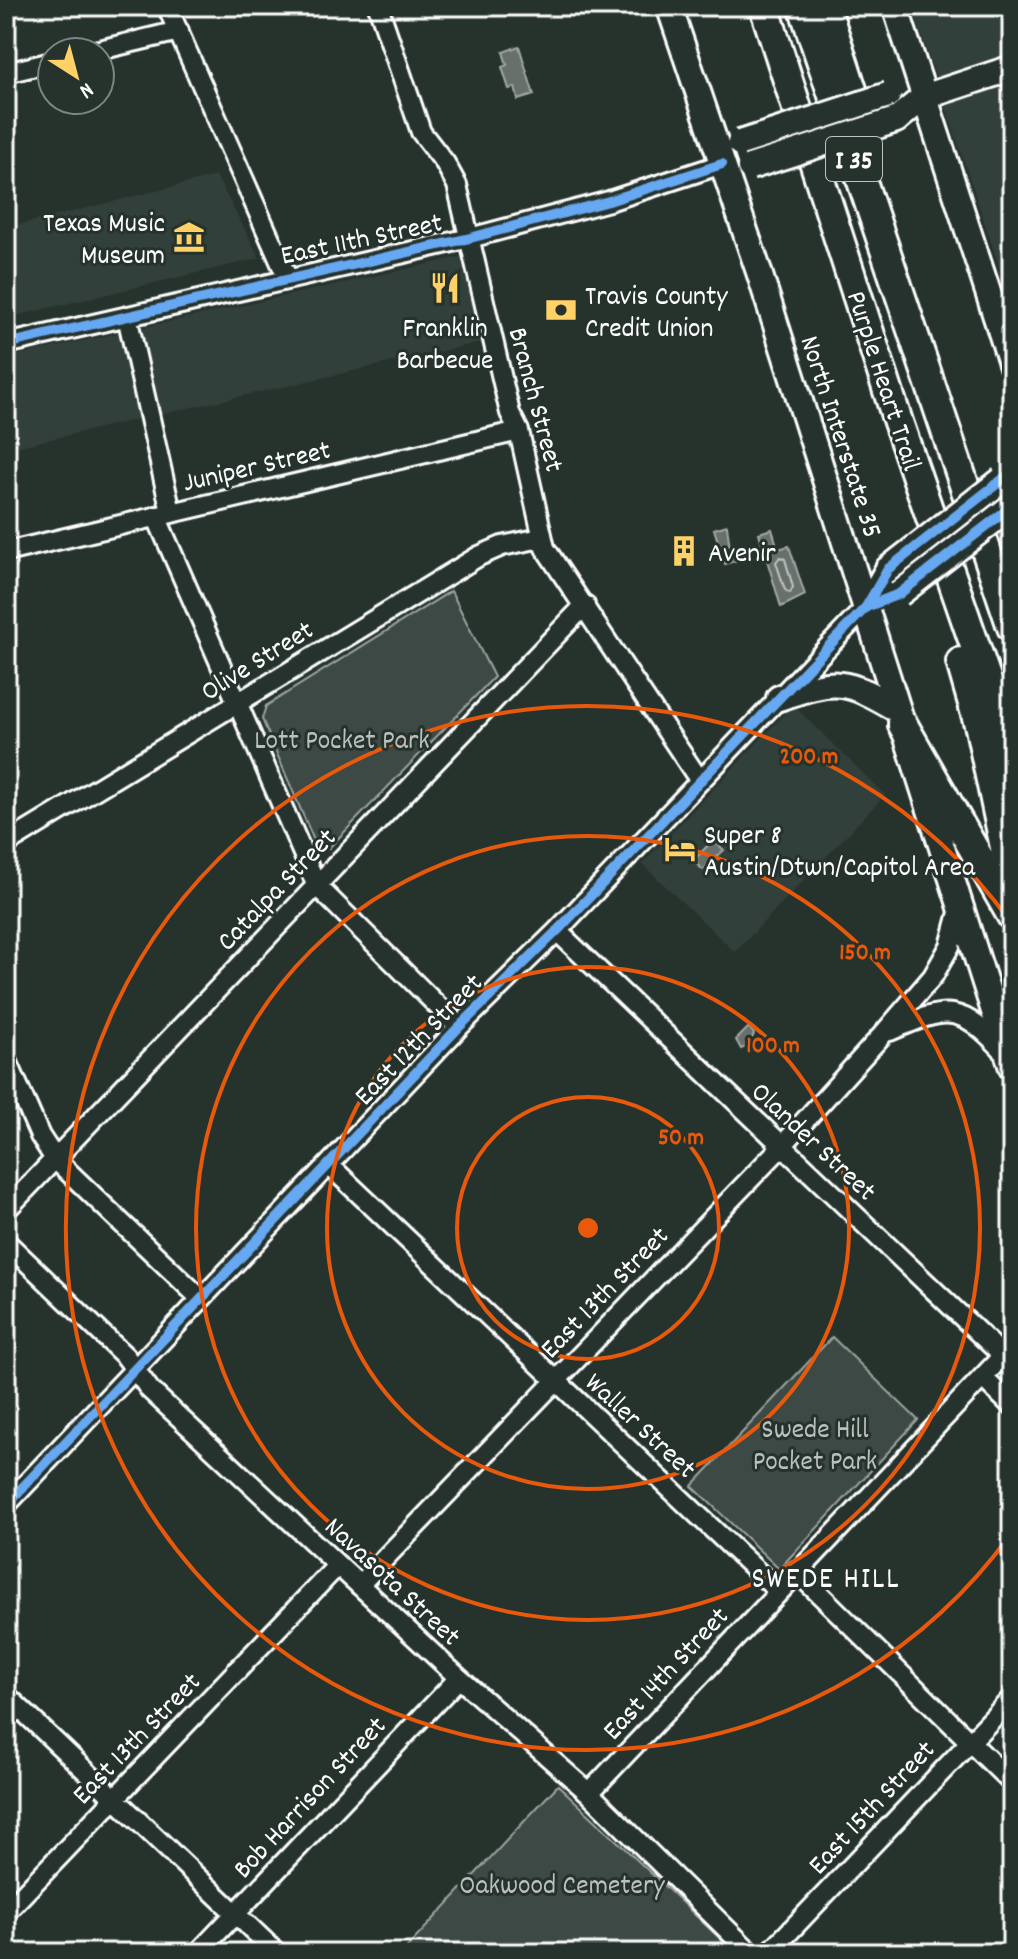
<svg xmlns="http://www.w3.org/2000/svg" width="1018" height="1959" viewBox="0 0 1018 1959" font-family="Dekko,sans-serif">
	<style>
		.built { fill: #333f3a }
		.green { fill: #3e4944; stroke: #9ea4a2; stroke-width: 2 }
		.water { fill: #67706c; stroke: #a4a9a7; stroke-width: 2 }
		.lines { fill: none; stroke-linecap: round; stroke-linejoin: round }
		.shore { stroke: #c2c6c4; stroke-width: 2 }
		.minor-casing { stroke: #fff; stroke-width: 24 }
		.major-casing { stroke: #fff; stroke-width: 30 }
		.highway-casing { stroke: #fff; stroke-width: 34 }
		.minor { stroke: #26332d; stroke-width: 18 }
		.major { stroke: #26332d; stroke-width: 24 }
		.highway { stroke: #26332d; stroke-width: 28 }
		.major-bridge-casing { stroke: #fff; stroke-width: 30; stroke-linecap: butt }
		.major-bridge { stroke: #26332d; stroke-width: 24 }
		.cycleway-casing { stroke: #26332d; stroke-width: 15 }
		.cycleway { stroke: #66a8f1; stroke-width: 10 }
		.ring { fill: none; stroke: #e8590c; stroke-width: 4 }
		.labels { text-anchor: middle; stroke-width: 6; stroke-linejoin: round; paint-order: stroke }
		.shield { fill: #26332d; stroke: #bec2c0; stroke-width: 2 }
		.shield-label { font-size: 26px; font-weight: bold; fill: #fff }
		.poi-label { font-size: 28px; fill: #fff; stroke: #26332d; text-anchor: start }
		.street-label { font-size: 28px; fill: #fff; stroke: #26332d }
		.park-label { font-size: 28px; fill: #bbbfbe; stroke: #26332d }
		.neighbourhood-label { font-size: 30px; letter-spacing: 2px; fill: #fff; stroke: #26332d }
		.centre { fill: #e8590c; stroke: #26332d; stroke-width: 4 }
		.ring-label { font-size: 24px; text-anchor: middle; font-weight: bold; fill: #e8590c; stroke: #26332d; stroke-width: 6; stroke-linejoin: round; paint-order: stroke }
	</style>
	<rect width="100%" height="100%" fill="#26332d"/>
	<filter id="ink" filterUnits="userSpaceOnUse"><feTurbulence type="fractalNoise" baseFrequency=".0125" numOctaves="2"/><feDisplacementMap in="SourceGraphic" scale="16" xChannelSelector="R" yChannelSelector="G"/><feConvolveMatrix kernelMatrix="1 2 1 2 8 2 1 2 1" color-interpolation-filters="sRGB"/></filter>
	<g filter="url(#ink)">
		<!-- built -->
		<path class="built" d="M912 6H1012V305Z
			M216 176 260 258 6 318V228Z
			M460 257 482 342 6 449V358Z
			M793 705 885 795 735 952 642 864Z"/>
		<!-- green -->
		<path class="green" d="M451 591 494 677 328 849 318 850 262 719 266 706Z
			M832 1337 918 1420 779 1569 692 1486Z
			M558 1785 735 1953H402Z"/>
		<!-- water -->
		<path class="water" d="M519 46 534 95 518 100 515 87 509 89 502 67 507 65 503 52Z
			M727 525 730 549 734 548 738 560 725 564 714 529Z
			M772 529 778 549 789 546 805 595 781 607 759 533Z
			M713 840 724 850 703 870 693 861Z
			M749 1027 754 1034 749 1046 741 1049 736 1040Z"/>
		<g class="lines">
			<!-- shore -->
			<path class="shore" d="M780 557 785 559 793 587 790 593 785 590 776 562Z"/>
			<defs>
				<path id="minor" d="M167 6 287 277
					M378 6 421 132 445 163 457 185 510 413 519 431 545 548 700 781
					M91 52 179 31
					M6 73 52 62
					M127 316 171 512
					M6 344 470 238 609 201 722 164
					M156 516 317 886 459 1027
					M6 552 519 431
					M6 844 479 556 502 546 541 538
					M557 931 1002 1355
					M890 1031C950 1005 960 1005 1005 1052
					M6 1058 40 1136 55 1159 201 1299
					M329 1165 778 1591
					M6 1210 585 605
					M6 1242 126 1357 150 1390 459 1678 589 1793 751 1953
					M983 1378 1012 1406
					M6 1505 459 1027 557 931 866 607
					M796 1571 1012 1783
					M359 1585 781 1147 884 1033 933 976 950 946 960 909
					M6 1695 277 1953
					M589 1793 1012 1346
					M6 1912 338 1565
					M198 1953 459 1678
					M769 1953 1012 1698"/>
				<path id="major" d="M669 6 759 272 1012 1068
					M895 6 1012 366
					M896 120 924 97 1012 68
					M866 607 888 569
					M779 698C837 678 845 679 898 710"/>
				<path id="highway" d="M764 6 898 422 1012 753
					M803 6 1012 627
					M825 6 864 127
					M961 662 980 728 1012 881
					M903 725 1012 916"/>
			</defs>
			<!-- minor casing -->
			<use href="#minor" class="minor-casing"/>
			<!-- major casing -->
			<use href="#major" class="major-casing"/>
			<!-- highway casing -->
			<use href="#highway" class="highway-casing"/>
			<!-- minor -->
			<use href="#minor" class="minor"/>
			<!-- major -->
			<use href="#major" class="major"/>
			<!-- highway -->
			<use href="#highway" class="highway"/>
			<defs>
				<path id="major-bridge" d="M740 143 888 95
					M750 167 896 120
					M888 569 1002 480
					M899 594 1012 506"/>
			</defs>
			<!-- major-bridge casing -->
			<use href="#major-bridge" class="major-bridge-casing"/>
			<!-- major-bridge -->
			<use href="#major-bridge" class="major-bridge"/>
			<defs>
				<path id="cycleway" d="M6 344 470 238 609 201 722 164
					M866 607 899 594 1012 506
					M6 1505 459 1027 557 931 866 607 888 569 1012 472"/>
			</defs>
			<!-- cycleway casing -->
			<use href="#cycleway" class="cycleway-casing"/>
			<!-- cycleway -->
			<use href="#cycleway" class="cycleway"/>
		</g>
	</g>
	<!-- distance rings -->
	<g class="ring">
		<circle cx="588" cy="1228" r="131"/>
		<circle cx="588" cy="1228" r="261"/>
		<circle cx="588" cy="1228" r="392"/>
		<path d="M1010 1535A522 522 0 1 1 1010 921"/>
	</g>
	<!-- icons -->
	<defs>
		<symbol id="museum-bare" viewBox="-9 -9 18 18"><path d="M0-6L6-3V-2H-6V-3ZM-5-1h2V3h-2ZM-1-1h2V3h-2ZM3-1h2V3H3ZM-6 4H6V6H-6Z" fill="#ffd166" stroke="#26332d" stroke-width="2.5" paint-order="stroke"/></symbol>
		<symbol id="restaurant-bare" viewBox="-9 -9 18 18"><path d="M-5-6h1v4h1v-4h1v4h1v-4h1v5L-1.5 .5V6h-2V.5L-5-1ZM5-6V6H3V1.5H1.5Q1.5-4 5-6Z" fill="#ffd166" stroke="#26332d" stroke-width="2.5" paint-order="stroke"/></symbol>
		<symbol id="bank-bare" viewBox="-9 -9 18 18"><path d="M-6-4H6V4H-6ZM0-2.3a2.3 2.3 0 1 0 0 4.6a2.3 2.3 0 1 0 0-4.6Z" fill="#ffd166" stroke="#26332d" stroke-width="2.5" paint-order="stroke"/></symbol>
		<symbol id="building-bare" viewBox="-9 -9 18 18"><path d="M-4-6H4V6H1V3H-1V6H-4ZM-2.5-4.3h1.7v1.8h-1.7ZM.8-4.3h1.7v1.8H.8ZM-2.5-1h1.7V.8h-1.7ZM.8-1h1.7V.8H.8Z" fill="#ffd166" stroke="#26332d" stroke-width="2.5" paint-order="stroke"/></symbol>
		<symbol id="hotel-bare" viewBox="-9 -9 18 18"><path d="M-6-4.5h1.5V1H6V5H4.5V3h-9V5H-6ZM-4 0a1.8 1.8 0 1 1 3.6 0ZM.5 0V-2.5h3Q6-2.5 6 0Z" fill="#ffd166" stroke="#26332d" stroke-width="2.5" paint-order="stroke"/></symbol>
	</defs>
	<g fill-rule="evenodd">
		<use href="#museum-bare" x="167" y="215" width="44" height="44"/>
		<use href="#restaurant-bare" x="423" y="266" width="44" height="44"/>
		<use href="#bank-bare" x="539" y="288" width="44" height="44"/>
		<use href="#building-bare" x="662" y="529" width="44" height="44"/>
		<use href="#hotel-bare" x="658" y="827" width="44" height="44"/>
	</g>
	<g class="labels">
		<!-- shield labels -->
		<rect class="shield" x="826" y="137" width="56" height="44" rx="6"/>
		<g class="shield-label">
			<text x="854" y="168">I 35</text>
		</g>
		<!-- poi labels -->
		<g class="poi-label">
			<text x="165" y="231" text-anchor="end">Texas Music<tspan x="165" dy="32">Museum</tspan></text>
			<text x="585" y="304">Travis County<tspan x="585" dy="32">Credit Union</tspan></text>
			<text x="445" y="336" text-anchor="middle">Franklin<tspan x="445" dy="32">Barbecue</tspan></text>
			<text x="708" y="561">Avenir</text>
			<text x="704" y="843">Super 8<tspan x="704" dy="32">Austin/Dtwn/Capitol Area</tspan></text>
		</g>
		<!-- street labels -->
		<g class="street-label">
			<text transform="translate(361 237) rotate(-12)" y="10">East 11th Street</text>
			<text transform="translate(886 380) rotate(72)" y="10">Purple Heart Trail</text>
			<text transform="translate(538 399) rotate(75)" y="10">Branch Street</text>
			<text transform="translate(843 436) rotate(72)" y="10">North Interstate 35</text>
			<text transform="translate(256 464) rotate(-13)" y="10">Juniper Street</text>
			<text transform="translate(256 659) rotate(-32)" y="10">Olive Street</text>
			<text transform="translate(275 888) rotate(-46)" y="10">Catalpa Street</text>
			<text transform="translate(417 1038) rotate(-46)" y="10">East 12th Street</text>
			<text transform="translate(815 1140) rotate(43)" y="10">Olander Street</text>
			<text transform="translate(603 1291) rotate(-46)" y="10">East 13th Street</text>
			<text transform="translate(642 1424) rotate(43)" y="10">Waller Street</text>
			<text transform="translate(394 1580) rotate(43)" y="10">Navasota Street</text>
			<text transform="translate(664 1672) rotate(-47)" y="10">East 14th Street</text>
			<text transform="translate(135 1737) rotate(-46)" y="10">East 13th Street</text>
			<text transform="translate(308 1796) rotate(-47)" y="10">Bob Harrison Street</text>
			<text transform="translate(870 1806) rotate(-47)" y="10">East 15th Street</text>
		</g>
		<!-- park labels -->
		<g class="park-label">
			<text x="342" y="748">Lott Pocket Park</text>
			<text x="815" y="1437">Swede Hill<tspan x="815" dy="32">Pocket Park</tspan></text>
			<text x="562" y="1893">Oakwood Cemetery</text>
		</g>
		<!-- neighbourhood labels -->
		<g class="neighbourhood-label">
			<text x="826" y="1587">SWEDE HILL</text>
		</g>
	</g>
	<circle cx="588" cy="1228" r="12" class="centre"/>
	<g class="ring-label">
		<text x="809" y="763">200 m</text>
		<text x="865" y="959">150 m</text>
		<text x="773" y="1052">100 m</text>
		<text x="681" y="1144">50 m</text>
	</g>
	<!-- margin -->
	<rect width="1018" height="1959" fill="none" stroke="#26332d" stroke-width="32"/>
	<rect x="16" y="16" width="986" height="1927" fill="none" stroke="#fff" stroke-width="3" filter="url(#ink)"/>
	<!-- north arrow -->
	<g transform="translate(76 76) rotate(144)"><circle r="38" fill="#26332d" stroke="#7d8581" stroke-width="2"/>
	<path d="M0-6L14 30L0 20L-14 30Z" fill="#ffd166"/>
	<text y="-12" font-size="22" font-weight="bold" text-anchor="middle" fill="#ffffff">N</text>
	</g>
</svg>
